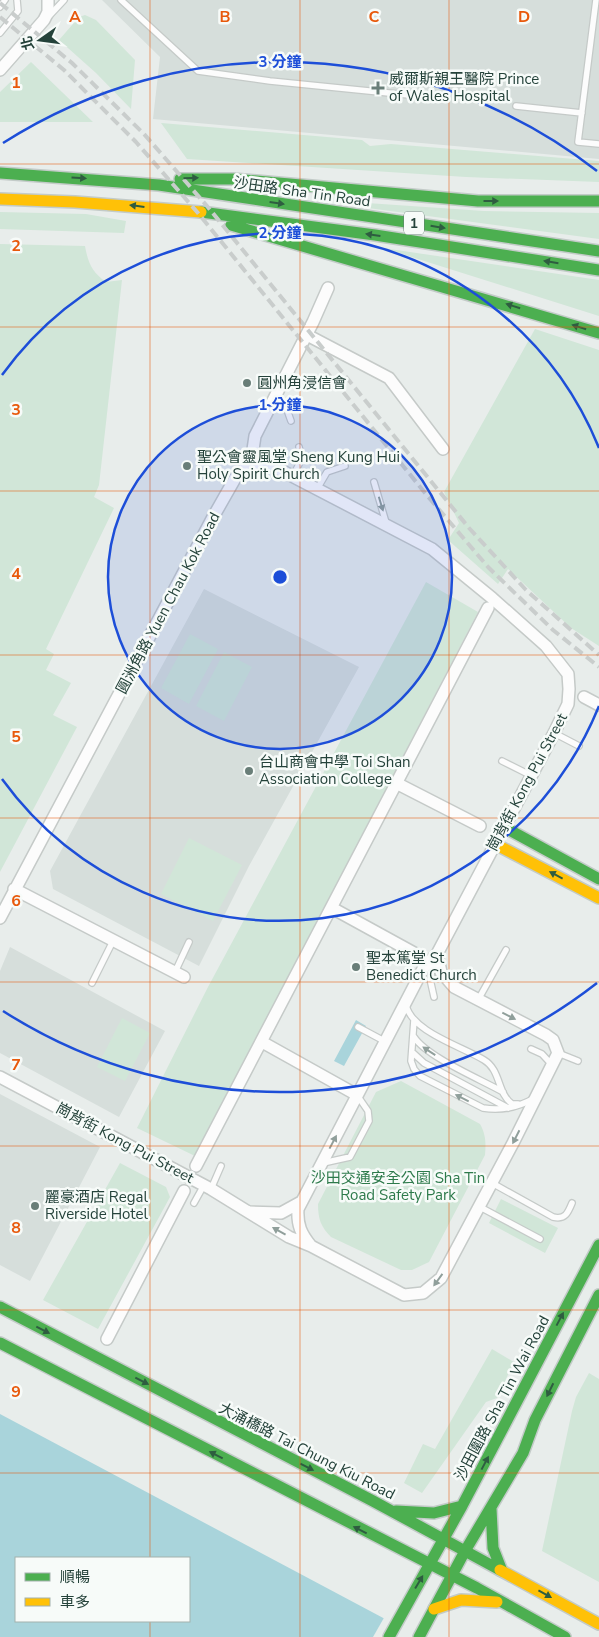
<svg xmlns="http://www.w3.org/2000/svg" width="599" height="1637" viewBox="0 0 599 1637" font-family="'Nunito Sans','Noto Sans TC',sans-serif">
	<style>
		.built { fill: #d6dedb }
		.green { fill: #d1e6d8 }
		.water { fill: #a9d4db; fill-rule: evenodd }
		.pier { fill: #e8edeb }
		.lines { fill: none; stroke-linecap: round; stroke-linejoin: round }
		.lane-casing { stroke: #c5cac8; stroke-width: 8 }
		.street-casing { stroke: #c5cac8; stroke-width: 14 }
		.fast-casing { stroke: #c3cbc8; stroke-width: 14 }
		.slow-casing { stroke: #c3cbc8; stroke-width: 14 }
		.lane { stroke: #fcfcfc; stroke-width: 5.5 }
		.street { stroke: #fcfcfc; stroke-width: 11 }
		.fast { stroke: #4caf50; stroke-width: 11 }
		.slow { stroke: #ffc107; stroke-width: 11 }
		.rail { stroke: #c9cdcc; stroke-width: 4; stroke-dasharray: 10 5; stroke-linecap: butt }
		.oneway { fill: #2e5d40 }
		.oneway2 { fill: #909f9b }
		.grid { fill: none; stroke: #e8590c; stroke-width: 1; stroke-opacity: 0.55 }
		.ring { fill: none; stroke: #1d4ed8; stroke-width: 2.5 }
		.poi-dot { fill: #697e78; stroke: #f7fbf9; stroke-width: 2 }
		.labels { text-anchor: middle; stroke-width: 5; stroke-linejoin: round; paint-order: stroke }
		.shield { fill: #f7fbf9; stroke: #637a73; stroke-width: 1 }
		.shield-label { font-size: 14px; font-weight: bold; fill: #24423a }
		.poi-label { font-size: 15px; fill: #24423a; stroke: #f7fbf9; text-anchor: start }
		.street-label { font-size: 15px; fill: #24423a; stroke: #f7fbf9 }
		.park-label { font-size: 15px; fill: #2d7a4b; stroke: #f7fbf9 }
		.grid-label { font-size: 16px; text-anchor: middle; font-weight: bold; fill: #e8590c; stroke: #f7fbf9; stroke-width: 5; stroke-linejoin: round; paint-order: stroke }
		.centre { fill: #1d4ed8; stroke: #f7fbf9; stroke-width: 2.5 }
		.ring-label { font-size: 15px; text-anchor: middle; font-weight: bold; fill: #1d4ed8; stroke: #f7fbf9; stroke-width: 5; stroke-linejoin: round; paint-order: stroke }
	</style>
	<rect width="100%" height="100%" fill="#e8edeb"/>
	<!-- built -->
	<path class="built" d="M102 0H599V159L153 119 160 57Z
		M204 589 359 667 249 866 199 966 53 889 50 871Z
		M10 947 165 1031 119 1117 0 1053V971Z
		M0 1094 100 1147 30 1281 0 1265Z"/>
	<!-- green -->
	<path class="green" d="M85 15 96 20 135 60 131 109 96 73 59 40 79 17Z
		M31 62 93 122H0V92Z
		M161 123 362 140 370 146 391 144 599 161V182L466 177 187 159Z
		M367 203 484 211 599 213V239L353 206Z
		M0 212 86 214 126 221 124 233 0 229Z
		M0 244 85 246C88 263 92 272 106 282L122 280 99 485 94 497 114 508 46 649 54 654 46 670 71 683 53 715 77 727 0 872Z
		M383 248 599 280V316Z
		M535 329 599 350V646L571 628 508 569 498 584 448 540 459 523 444 492Z
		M426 582 478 612 195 1156 137 1128 208 987Z
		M190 634 218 649 189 704 161 688Z
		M224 652 252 667 224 721 196 706Z
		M189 838 242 865 213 921 161 894Z
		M122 1018 150 1033 125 1081 97 1067Z
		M401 1081 480 1124C486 1135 486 1143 485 1155L429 1262 412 1270H401L331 1237C321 1227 318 1219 318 1204L376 1092Z
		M120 1163 166 1187 170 1197 98 1329 43 1300Z
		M501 1199 558 1228 545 1253 489 1223Z
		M492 1349 514 1362 497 1398 486 1402 422 1493 404 1483 423 1444 435 1449Z
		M589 1373 599 1379V1582L542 1551 572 1411 576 1397Z"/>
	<!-- water -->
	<path class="water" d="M356 1020 366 1026 344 1066 334 1061Z
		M0 1414 387 1620 419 1637H0ZM16 1558H189V1621H16Z"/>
	<!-- pier -->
	<path class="pier" d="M385 1616 420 1635 422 1637H373Z"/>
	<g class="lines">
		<defs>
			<path id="lane" d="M121 0 198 71 270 81 409 95
				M596 0 578 142 599 144
				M0 7 5 0
				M50 15 64 0
				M0 33 18 11 17 0
				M516 106 582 113
				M272 400 286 407 291 421
				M293 476 302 458 299 447
				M374 482 387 526
				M317 489 327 472 345 466
				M554 733 579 746
				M502 761 532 776
				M433 962 430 979 434 997
				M175 972 189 942
				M92 983 113 941
				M478 1000 506 950
				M406 1005C412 1032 461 1046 484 1060 501 1070 497 1093 512 1104H518
				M414 1020 411 1061 414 1069 420 1076 483 1108C500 1111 518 1107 533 1099
				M358 1027 386 1042
				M414 1037C427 1057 480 1079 503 1092
				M531 1049 542 1054 553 1066
				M412 1052 424 1063 508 1108
				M558 1053 578 1061
				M323 1163 350 1157 369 1121 368 1111 357 1095
				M492 1183 553 1217C565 1220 568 1213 572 1203
				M211 1189 221 1166
				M194 1203 204 1185
				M480 1207 540 1239"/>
			<path id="street" d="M0 70 44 20 48 12V0
				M307 335 389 378 443 449
				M251 463 269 464 432 549 492 598 546 646 568 674 569 689 568 704 554 733 437 954 424 967 298 1209C297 1225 301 1234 311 1246
				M584 697 599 705
				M398 784 480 826
				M14 889 184 977
				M332 908 414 953
				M0 918 212 519 237 475 251 463 255 436 313 322 328 288
				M262 1042 357 1095
				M0 1077 211 1189 289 1237 311 1246 404 1295 423 1293 441 1278 513 1143 558 1053 553 1040 546 1035 454 987 441 972 437 954
				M196 1166 488 608
				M250 1212 281 1213 301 1202
				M107 1339 184 1191"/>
			<path id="fast" d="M0 173 159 185 599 251
				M180 179H233L478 201H599
				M201 212 375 235 599 270
				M231 225 599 333
				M504 827 599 879
				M0 1307 373 1501 500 1570
				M0 1343 477 1588 565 1637
				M491 1509 493 1548 502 1571
				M396 1511 434 1513 462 1506
				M389 1637 462 1506 599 1245
				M419 1637 465 1551 523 1453 535 1420 599 1295"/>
			<path id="slow" d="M0 199 75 202 201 212
				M495 844 599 898
				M500 1570 599 1624
				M434 1609 461 1600 497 1602"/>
		</defs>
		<!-- lane casing -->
		<use href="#lane" class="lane-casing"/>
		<!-- street casing -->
		<use href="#street" class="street-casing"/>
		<!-- fast casing -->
		<use href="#fast" class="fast-casing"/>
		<!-- slow casing -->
		<use href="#slow" class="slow-casing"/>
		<!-- lane -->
		<use href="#lane" class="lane"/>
		<!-- street -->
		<use href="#street" class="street"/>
		<!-- fast -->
		<use href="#fast" class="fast"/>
		<!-- slow -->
		<use href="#slow" class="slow"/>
		<!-- rail -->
		<path class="rail" d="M0 3 72 63 144 134 207 206 469 528 526 590 599 655
			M0 17 64 70 136 142 198 213 425 493 488 567 553 630 599 667"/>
	</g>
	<!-- one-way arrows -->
	<defs><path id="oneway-solid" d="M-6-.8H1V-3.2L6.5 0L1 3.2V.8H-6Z" transform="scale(1.25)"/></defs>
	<g class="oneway">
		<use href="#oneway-solid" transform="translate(79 178) rotate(4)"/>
		<use href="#oneway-solid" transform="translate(191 178) rotate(-1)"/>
		<use href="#oneway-solid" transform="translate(491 201)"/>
		<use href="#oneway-solid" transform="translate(277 203) rotate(8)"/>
		<use href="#oneway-solid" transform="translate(137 206) rotate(-173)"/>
		<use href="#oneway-solid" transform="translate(438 227) rotate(9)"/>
		<use href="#oneway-solid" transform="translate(373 235) rotate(-172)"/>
		<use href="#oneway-solid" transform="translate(551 262) rotate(-171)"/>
		<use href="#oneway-solid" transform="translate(513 306) rotate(-163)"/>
		<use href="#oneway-solid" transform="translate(579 327) rotate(-162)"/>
		<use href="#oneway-solid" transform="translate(556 875) rotate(-152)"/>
		<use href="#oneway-solid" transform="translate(560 1319) rotate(-62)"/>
		<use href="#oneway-solid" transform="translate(43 1330) rotate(27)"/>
		<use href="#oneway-solid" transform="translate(142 1381) rotate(27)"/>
		<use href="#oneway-solid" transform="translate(550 1390) rotate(116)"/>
		<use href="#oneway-solid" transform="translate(216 1455) rotate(-153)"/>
		<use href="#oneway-solid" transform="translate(485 1463) rotate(-62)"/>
		<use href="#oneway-solid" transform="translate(307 1467) rotate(27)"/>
		<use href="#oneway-solid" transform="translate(360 1530) rotate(-153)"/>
		<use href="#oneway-solid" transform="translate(419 1582) rotate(-59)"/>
		<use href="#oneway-solid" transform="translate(545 1594) rotate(29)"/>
	</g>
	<g class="oneway2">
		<use href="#oneway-solid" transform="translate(381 504) rotate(73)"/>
		<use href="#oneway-solid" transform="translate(509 1016) rotate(27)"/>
		<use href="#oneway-solid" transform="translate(429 1051) rotate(-147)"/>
		<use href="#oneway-solid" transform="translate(462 1098) rotate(-153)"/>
		<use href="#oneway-solid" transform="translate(516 1137) rotate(117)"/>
		<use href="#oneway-solid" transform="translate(333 1142) rotate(-62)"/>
		<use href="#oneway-solid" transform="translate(279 1231) rotate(-151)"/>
		<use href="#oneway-solid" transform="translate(438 1280) rotate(126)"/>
	</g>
	<!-- grid -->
	<path class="grid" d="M150 0V1558M300 0V1637M449 0V1637M0 164H599M0 327H599M0 491H599M0 655H599M0 818H599M0 982H599M0 1146H599M0 1310H599M0 1473H599M150 1621V1637"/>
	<!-- distance rings -->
	<circle cx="280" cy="577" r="172" fill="#1d4ed8" fill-opacity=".12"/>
	<g class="ring">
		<circle cx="280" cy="577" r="172"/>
		<path d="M599 706A344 344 0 0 1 2 779M2 375A344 344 0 0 1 599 448"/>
		<path d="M597 983A515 515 0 0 1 3 1011M3 143A515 515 0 0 1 597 171"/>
	</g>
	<!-- markers -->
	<g class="poi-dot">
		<path d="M375.5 80.5h5v5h5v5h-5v5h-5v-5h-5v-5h5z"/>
		<circle cx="247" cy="383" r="5"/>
		<circle cx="187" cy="466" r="5"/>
		<circle cx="249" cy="771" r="5"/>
		<circle cx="356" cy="967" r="5"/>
		<circle cx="35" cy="1206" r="5"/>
	</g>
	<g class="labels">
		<!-- shield labels -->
		<rect class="shield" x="404" y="211.5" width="20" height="23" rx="4"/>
		<g class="shield-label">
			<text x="414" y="228">1</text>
		</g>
		<!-- poi labels -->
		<g class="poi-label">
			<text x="389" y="84">威爾斯親王醫院 Prince<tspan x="389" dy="17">of Wales Hospital</tspan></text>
			<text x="257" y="388">圓州角浸信會</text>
			<text x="197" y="462">聖公會靈風堂 Sheng Kung Hui<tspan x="197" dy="17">Holy Spirit Church</tspan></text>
			<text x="259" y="767">台山商會中學 Toi Shan<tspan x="259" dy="17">Association College</tspan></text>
			<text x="366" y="963">聖本篤堂 St<tspan x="366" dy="17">Benedict Church</tspan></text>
			<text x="45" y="1202">麗豪酒店 Regal<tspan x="45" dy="17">Riverside Hotel</tspan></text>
		</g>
		<!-- street labels -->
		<g class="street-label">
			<text transform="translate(302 192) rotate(8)" y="5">沙田路 Sha Tin Road</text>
			<text transform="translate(168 603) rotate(-62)" y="5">圓洲角路 Yuen Chau Kok Road</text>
			<text transform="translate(527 782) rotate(-62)" y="5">崗背街 Kong Pui Street</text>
			<text transform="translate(125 1143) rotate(28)" y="5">崗背街 Kong Pui Street</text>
			<text transform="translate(502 1398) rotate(-62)" y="5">沙田圍路 Sha Tin Wai Road</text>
			<text transform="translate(307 1451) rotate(27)" y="5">大涌橋路 Tai Chung Kiu Road</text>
		</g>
		<!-- park labels -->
		<g class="park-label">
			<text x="398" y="1183">沙田交通安全公園 Sha Tin<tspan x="398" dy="17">Road Safety Park</tspan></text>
		</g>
	</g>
	<g class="grid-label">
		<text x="75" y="22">A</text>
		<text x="225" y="22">B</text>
		<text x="374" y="22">C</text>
		<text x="524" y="22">D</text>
		<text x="16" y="88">1</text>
		<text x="16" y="251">2</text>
		<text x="16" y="415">3</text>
		<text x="16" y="579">4</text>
		<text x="16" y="742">5</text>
		<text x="16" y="906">6</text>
		<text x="16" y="1070">7</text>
		<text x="16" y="1233">8</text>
		<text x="16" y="1397">9</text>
	</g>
	<circle cx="280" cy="577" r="8" class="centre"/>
	<g class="ring-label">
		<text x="280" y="67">3 分鐘</text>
		<text x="280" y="238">2 分鐘</text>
		<text x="280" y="410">1 分鐘</text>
	</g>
	<!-- legend -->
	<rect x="15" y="1557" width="175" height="65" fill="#f7fbf9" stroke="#a3b1ad"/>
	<rect x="25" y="1573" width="25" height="8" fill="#4caf50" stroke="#a3b1ad"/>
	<text x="60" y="1582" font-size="15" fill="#24423a">順暢</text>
	<rect x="25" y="1598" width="25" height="8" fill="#ffc107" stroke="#a3b1ad"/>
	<text x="60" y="1607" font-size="15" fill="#24423a">車多</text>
	<!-- north arrow -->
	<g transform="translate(40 40) rotate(256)" stroke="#f7fbf9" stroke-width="4" paint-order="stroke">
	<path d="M0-4L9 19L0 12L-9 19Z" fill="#24423a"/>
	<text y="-8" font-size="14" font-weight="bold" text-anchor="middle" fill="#24423a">北</text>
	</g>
</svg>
